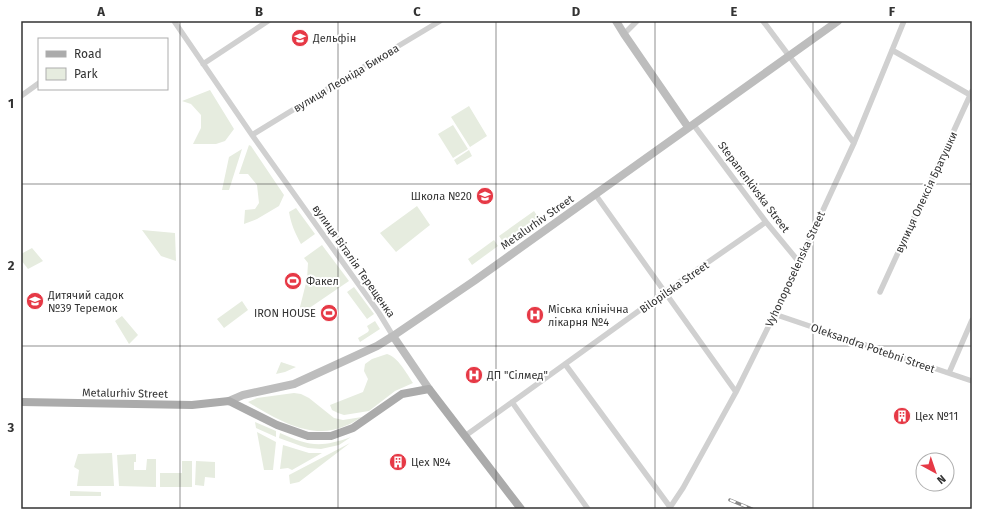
<svg xmlns="http://www.w3.org/2000/svg" width="993" height="530" viewBox="0 0 993 530" font-family="'Fira Sans',sans-serif">
	<style>
		.green { fill: #e6ecdf }
		.lines { fill: none; stroke-linecap: round; stroke-linejoin: round }
		.street { stroke: #d0d0d0; stroke-width: 5.5 }
		.secondary { stroke: #bdbdbd; stroke-width: 8 }
		.primary { stroke: #ababab; stroke-width: 8 }
		.rail-casing { stroke: #888; stroke-width: 3.5 }
		.rail { stroke: #fff; stroke-width: 2; stroke-dasharray: 6; stroke-linecap: butt }
		.grid { fill: none; stroke: #333; stroke-width: 1; stroke-opacity: 0.55 }
		.labels { text-anchor: middle; stroke-width: 4; stroke-linejoin: round; paint-order: stroke }
		.poi-label { font-size: 11px; fill: #333; stroke: #fff; text-anchor: start }
		.street-label { font-size: 11px; fill: #333; stroke: #fff }
		.neatline { fill: none; stroke: #333; stroke-width: 1.5 }
		.grid-label { font-size: 13px; text-anchor: middle; font-weight: bold; fill: #333 }
	</style>
	<rect width="100%" height="100%" fill="#fff"/>
	<!-- green -->
	<path class="green" d="M210 90 234 129 225 141 216 144H193L201 128V115L191 104 182 101Z
		M469 106 487 136 470 147 451 117Z
		M453 125 468 149 453 158 438 134Z
		M249 145 251 146 284 195 279 206 257 219 244 224 245 210 255 209 259 203 257 185 248 174H239Z
		M242 149 229 190H222L229 157Z
		M469 150 472 156 457 165 454 160Z
		M417 206 430 225 396 252 380 233Z
		M296 208 315 234 301 244C295 233 291 224 289 212Z
		M534 211 538 217 503 242 499 236Z
		M142 230 175 233 176 261 161 256Z
		M494 240 498 246 472 265 468 259Z
		M322 245 349 281 302 313 299 311 307 279 308 263 304 258Z
		M32 248 43 261 28 269 21 260V254Z
		M354 287 374 314 367 319 347 292Z
		M242 301 248 310 224 328 217 319Z
		M122 316 138 335 129 344 115 321Z
		M375 321 380 329 360 342 358 338 368 332 369 330 367 326Z
		M387 354C398 357 407 374 413 383L395 391 369 411 344 415 338 413 332 410 330 405 363 392 368 379 364 371 365 364 372 359Z
		M281 362 296 367 285 372 276 374Z
		M294 393 301 394 309 398 334 418 343 420 362 417C356 420 351 424 345 426 312 441 276 419 248 402L257 398Z
		M255 422 276 431V437L256 428Z
		M257 432 276 442 273 470H264Z
		M280 433C308 446 321 448 351 437L339 445 321 449 308 448 301 446 279 438Z
		M350 443 299 482 290 484 289 475Z
		M283 445 309 453H322L292 470 288 468 280 469Z
		M112 453 114 486H77L79 470 74 467 78 454Z
		M136 454V462H134V470H146L147 459H156V487L119 486 117 455Z
		M182 461H192V487H160V473H182Z
		M196 461 215 462V478L205 477 204 486 195 485Z
		M70 491 101 492V496H70Z"/>
	<g class="lines">
		<!-- street -->
		<path class="street" d="M174 21 252 135 379 313 393 336
			M763 21 854 143
			M624 34 637 21
			M892 50 972 96
			M203 64 268 21
			M21 96 39 83
			M693 124 766 222 799 262
			M252 135 345 78 440 21
			M595 194 736 392
			M880 292 972 91
			M774 314 972 381
			M565 364 670 507
			M949 373 972 320
			M512 402 535 435 588 509
			M465 436 665 292 766 222
			M669 509 683 488 736 392 781 301 854 143 904 21"/>
		<!-- secondary -->
		<path class="secondary" d="M616 21 624 34 688 127
			M393 336 429 389
			M229 401 243 395 294 384 377 346 393 336 474 281 838 21"/>
		<!-- primary -->
		<path class="primary" d="M21 402 192 405 229 401 277 425 308 436H331L353 428 402 394 429 389 521 509"/>
		<defs>
			<path id="rail" d="M730 500 752 509"/>
		</defs>
		<!-- rail casing -->
		<use href="#rail" class="rail-casing"/>
		<!-- rail -->
		<use href="#rail" class="rail"/>
	</g>
	<!-- grid -->
	<path class="grid" d="M180 21V509M338 21V509M496 21V509M655 21V509M813 21V509M21 184H972M21 346H972"/>
	<!-- icons -->
	<defs>
		<symbol id="school-disc" viewBox="-11 -11 22 22"><circle r="9.5" fill="#e63946" stroke="#fff"/><path d="M0-5L7-2L0 1L-7-2ZM-4 1L0 2.5L4 1V4Q0 6-4 4Z" fill="#fff"/></symbol>
		<symbol id="stadium-disc" viewBox="-11 -11 22 22"><circle r="9.5" fill="#e63946" stroke="#fff"/><path d="M0-5a6.5 5 0 1 0 0 10a6.5 5 0 1 0 0-10ZM-3.5-1.8h7v3.6h-7Z" fill="#fff"/></symbol>
		<symbol id="hospital-disc" viewBox="-11 -11 22 22"><circle r="9.5" fill="#e63946" stroke="#fff"/><path d="M-5-5h3v3.5h4V-5h3V5h-3V1.5h-4V5h-3Z" fill="#fff"/></symbol>
		<symbol id="building-disc" viewBox="-11 -11 22 22"><circle r="9.5" fill="#e63946" stroke="#fff"/><path d="M-4-6H4V6H1V3H-1V6H-4ZM-2.5-4.3h1.7v1.8h-1.7ZM.8-4.3h1.7v1.8H.8ZM-2.5-1h1.7V.8h-1.7ZM.8-1h1.7V.8H.8Z" fill="#fff"/></symbol>
	</defs>
	<g fill-rule="evenodd">
		<use href="#school-disc" x="290" y="28" width="20" height="20"/>
		<use href="#school-disc" x="475" y="186" width="20" height="20"/>
		<use href="#stadium-disc" x="283" y="271" width="20" height="20"/>
		<use href="#school-disc" x="25" y="291" width="20" height="20"/>
		<use href="#stadium-disc" x="319" y="303" width="20" height="20"/>
		<use href="#hospital-disc" x="525" y="305" width="20" height="20"/>
		<use href="#hospital-disc" x="464" y="365" width="20" height="20"/>
		<use href="#building-disc" x="892" y="406" width="20" height="20"/>
		<use href="#building-disc" x="388" y="452" width="20" height="20"/>
	</g>
	<g class="labels">
		<!-- poi labels -->
		<g class="poi-label">
			<text x="313" y="42">Дельфін</text>
			<text x="472" y="200" text-anchor="end">Школа №20</text>
			<text x="306" y="285">Факел</text>
			<text x="48" y="299">Дитячий садок<tspan x="48" dy="13">№39 Теремок</tspan></text>
			<text x="548" y="313">Міська клінічна<tspan x="548" dy="13">лікарня №4</tspan></text>
			<text x="316" y="317" text-anchor="end">IRON HOUSE</text>
			<text x="487" y="379">ДП "Сілмед"</text>
			<text x="915" y="420">Цех №11</text>
			<text x="411" y="466">Цех №4</text>
		</g>
		<!-- street labels -->
		<g class="street-label">
			<text transform="translate(346 78) rotate(-31)" y="4">вулиця Леоніда Бикова</text>
			<text transform="translate(754 187) rotate(53)" y="4">Stepanenkivska Street</text>
			<text transform="translate(926 192) rotate(-65)" y="4">вулиця Олексія Братушки</text>
			<text transform="translate(537 222) rotate(-35)" y="4">Metalurhiv Street</text>
			<text transform="translate(354 261) rotate(55)" y="4">вулиця Віталія Терещенка</text>
			<text transform="translate(795 269) rotate(-65)" y="4">Vyhonoposelenska Street</text>
			<text transform="translate(674 287) rotate(-35)" y="4">Bilopilska Street</text>
			<text transform="translate(873 348) rotate(19)" y="4">Oleksandra Potebni Street</text>
			<text transform="translate(125 393) rotate(1)" y="4">Metalurhiv Street</text>
		</g>
	</g>
	<!-- border -->
	<rect width="993" height="530" fill="none" stroke="#ffffff" stroke-width="44"/>
	<!-- legend -->
	<rect x="38" y="38" width="130" height="52" fill="#ffffff" stroke="#adadad"/>
	<rect x="46" y="51" width="20" height="6" fill="#ababab" stroke="#adadad"/>
	<text x="74" y="58" font-size="12" fill="#333333">Road</text>
	<rect x="46" y="68" width="20" height="12" fill="#e6ecdf" stroke="#adadad"/>
	<text x="74" y="78" font-size="12" fill="#333333">Park</text>
	<!-- north arrow -->
	<g transform="translate(935 472) rotate(140)"><circle r="19" fill="#ffffff" stroke="#adadad"/>
	<path d="M0-3L7 15L0 10L-7 15Z" fill="#e63946"/>
	<text y="-6" font-size="11" font-weight="bold" text-anchor="middle" fill="#333333">N</text>
	</g>
	<rect x="22" y="22" width="949" height="486" class="neatline"/>
	<g class="grid-label">
		<text x="101" y="16">A</text>
		<text x="259" y="16">B</text>
		<text x="417" y="16">C</text>
		<text x="576" y="16">D</text>
		<text x="734" y="16">E</text>
		<text x="892" y="16">F</text>
		<text x="11" y="108">1</text>
		<text x="11" y="270">2</text>
		<text x="11" y="432">3</text>
	</g>
</svg>
